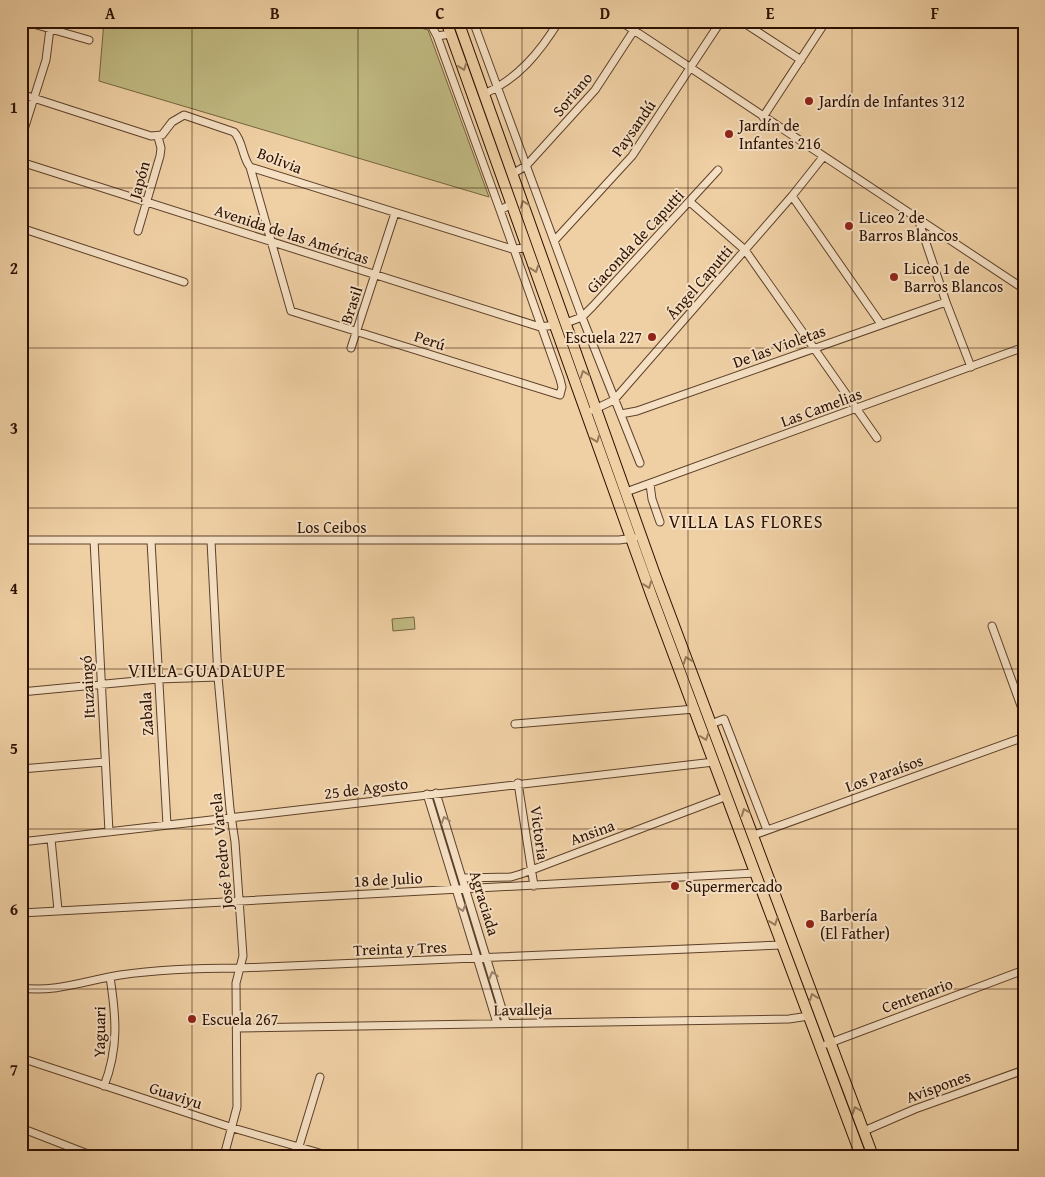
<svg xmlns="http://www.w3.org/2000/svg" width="1045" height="1177" viewBox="0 0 1045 1177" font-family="'Gentium Book Plus',serif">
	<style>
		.green { fill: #c0b981; stroke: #766440 }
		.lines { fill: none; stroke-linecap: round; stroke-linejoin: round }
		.minor-casing { stroke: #5d4029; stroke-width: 9 }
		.highway-casing { stroke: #2c1000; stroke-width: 12 }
		.minor { stroke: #f5e0c4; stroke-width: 7 }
		.highway { stroke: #efd0a4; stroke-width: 10 }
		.oneway { stroke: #977a5a }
		.oneway2 { stroke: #9b826c }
		.grid { fill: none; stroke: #2c1000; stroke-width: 1; stroke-opacity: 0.55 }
		.poi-dot { fill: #8f2418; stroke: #f5e0c4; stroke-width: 2 }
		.labels { text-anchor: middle; stroke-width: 4; stroke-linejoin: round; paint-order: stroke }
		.street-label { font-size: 16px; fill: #2c1000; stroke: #f5e0c4 }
		.poi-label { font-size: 16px; fill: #2c1000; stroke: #f5e0c4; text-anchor: start }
		.neighbourhood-label { font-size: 18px; letter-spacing: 1px; fill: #2c1000; stroke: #f5e0c4 }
		.neatline { fill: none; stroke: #2c1000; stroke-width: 2 }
		.grid-label { font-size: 16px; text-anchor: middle; font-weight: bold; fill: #2c1000 }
	</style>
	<rect width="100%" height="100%" fill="#efd0a4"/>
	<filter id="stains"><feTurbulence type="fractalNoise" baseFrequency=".004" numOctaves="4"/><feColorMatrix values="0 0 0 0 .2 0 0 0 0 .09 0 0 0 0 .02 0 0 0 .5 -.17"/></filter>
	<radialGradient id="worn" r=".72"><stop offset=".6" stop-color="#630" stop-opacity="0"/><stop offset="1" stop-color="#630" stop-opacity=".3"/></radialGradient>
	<!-- green -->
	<path class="green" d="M104 21H395L428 30 489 197 99 81Z
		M642 557 802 981 792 959Z
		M414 617 415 629 393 631 392 619Z"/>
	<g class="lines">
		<defs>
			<path id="minor" d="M23 21 89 40
				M429 21 437 36 451 34
				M473 21 582 317 640 463
				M620 21 1024 289
				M741 21 801 60
				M437 36 500 210
				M21 94 151 136 162 135 172 122 184 115 234 132C243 141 242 157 250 167L512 249 528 248
				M484 94C518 79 540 52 559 21
				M763 117 826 21
				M21 139 46 60 51 21
				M21 162 540 327 555 325
				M250 167 291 311 560 395 562 387 560 379 500 210 512 204
				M512 174 526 166 595 90 640 21
				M792 196 881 324
				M690 202 745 250 877 438
				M918 219 946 302 971 367
				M21 228 184 282
				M138 231 160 156 161 148 158 137
				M555 240 632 156 721 21
				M566 323 582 317 593 306 718 170
				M351 348 395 213
				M593 410 614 400 792 196 823 157
				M621 414 637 411 946 302
				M650 484 652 499 660 522
				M626 492 1024 347
				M21 540H619L634 538
				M94 540 109 832
				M151 541 167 825
				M211 541 218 677 230 809 235 842 243 956 236 983 237 1107 224 1156
				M992 626 1024 714
				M21 692 158 679 218 677
				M515 724 695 709
				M711 724 724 719 767 830
				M21 769 105 762
				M518 783 534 886
				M436 793 506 1022
				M427 794 497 1023
				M754 835 1024 737
				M51 839 58 910
				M21 842 714 762
				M463 878 511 877 521 874 727 796
				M21 913 755 873
				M21 988C55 993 88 980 120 975 161 969 199 968 240 968L782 945
				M237 1028 789 1019 809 1016
				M827 1044 1024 970
				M21 1058 233 1128 323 1154
				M104 1086C119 1048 116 1016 110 977
				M21 1128 93 1156
				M864 1131 915 1109 1024 1070
				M296 1156 320 1077"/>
			<path id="highway" d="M446 21 652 597 861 1156
				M458 21 654 572 873 1156"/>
		</defs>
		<!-- minor casing -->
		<use href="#minor" class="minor-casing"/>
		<!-- highway casing -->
		<use href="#highway" class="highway-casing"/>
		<!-- minor -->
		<use href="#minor" class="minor"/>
		<!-- highway -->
		<use href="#highway" class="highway"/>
	</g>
	<!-- one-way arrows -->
	<defs><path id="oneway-chevron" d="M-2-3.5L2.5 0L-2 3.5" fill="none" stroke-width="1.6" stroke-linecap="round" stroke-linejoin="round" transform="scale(1.25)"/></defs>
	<g class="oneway">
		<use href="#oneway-chevron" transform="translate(463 67) rotate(70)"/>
		<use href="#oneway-chevron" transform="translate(524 204) rotate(-110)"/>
		<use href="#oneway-chevron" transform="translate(535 269) rotate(70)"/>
		<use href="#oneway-chevron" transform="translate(584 374) rotate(-110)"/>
		<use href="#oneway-chevron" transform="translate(596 439) rotate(70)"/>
		<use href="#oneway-chevron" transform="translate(648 585) rotate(70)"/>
		<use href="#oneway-chevron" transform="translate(687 660) rotate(-110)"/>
		<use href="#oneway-chevron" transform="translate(705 737) rotate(70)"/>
		<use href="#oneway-chevron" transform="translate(745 812) rotate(-112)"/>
		<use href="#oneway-chevron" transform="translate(774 922) rotate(70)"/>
		<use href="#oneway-chevron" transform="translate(813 997) rotate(-110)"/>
		<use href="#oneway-chevron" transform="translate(856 1110) rotate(-111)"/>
	</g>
	<g class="oneway2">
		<use href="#oneway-chevron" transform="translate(445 820) rotate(-108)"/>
		<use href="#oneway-chevron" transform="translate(462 908) rotate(73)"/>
		<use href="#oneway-chevron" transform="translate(493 975) rotate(-106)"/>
	</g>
	<!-- grid -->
	<path class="grid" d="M192 21V1156M358 21V1156M522 21V1156M688 21V1156M852 21V1156M21 188H1024M21 348H1024M21 508H1024M21 669H1024M21 829H1024M21 989H1024"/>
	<!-- markers -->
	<g class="poi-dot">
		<circle cx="809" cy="101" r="5"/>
		<circle cx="729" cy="134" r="5"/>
		<circle cx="849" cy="226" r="5"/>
		<circle cx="894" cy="277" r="5"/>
		<circle cx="652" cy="337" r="5"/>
		<circle cx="675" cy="886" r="5"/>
		<circle cx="810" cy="924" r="5"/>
		<circle cx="192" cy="1019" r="5"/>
	</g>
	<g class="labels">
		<!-- street labels -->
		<g class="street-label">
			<text transform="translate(572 94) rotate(-50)" y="6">Soriano</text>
			<text transform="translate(633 128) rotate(-55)" y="6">Paysandú</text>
			<text transform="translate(280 160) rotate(21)" y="6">Bolivia</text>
			<text transform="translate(139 180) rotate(-74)" y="6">Japón</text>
			<text transform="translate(292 234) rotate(18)" y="6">Avenida de las Américas</text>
			<text transform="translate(635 241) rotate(-47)" y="6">Giaconda de Caputti</text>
			<text transform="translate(699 282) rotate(-49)" y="6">Ángel Caputti</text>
			<text transform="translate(351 305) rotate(-72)" y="6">Brasil</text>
			<text transform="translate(430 340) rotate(18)" y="6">Perú</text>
			<text transform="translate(779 346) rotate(-20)" y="6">De las Violetas</text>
			<text transform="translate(821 407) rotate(-20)" y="6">Las Camelias</text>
			<text x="332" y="533">Los Ceibos</text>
			<text transform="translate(87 687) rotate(-93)" y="6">Ituzaingó</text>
			<text transform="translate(146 714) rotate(-93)" y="6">Zabala</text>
			<text transform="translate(884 773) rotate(-20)" y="6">Los Paraísos</text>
			<text transform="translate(366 788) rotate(-7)" y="6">25 de Agosto</text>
			<text transform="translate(592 832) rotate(-20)" y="6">Ansina</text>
			<text transform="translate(540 833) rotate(82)" y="6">Victoria</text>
			<text transform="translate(221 851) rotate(-96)" y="6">José Pedro Varela</text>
			<text transform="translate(388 879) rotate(-3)" y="6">18 de Julio</text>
			<text transform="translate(485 903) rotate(73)" y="6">Agraciada</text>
			<text transform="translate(400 948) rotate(-2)" y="6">Treinta y Tres</text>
			<text transform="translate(917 995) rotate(-20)" y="6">Centenario</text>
			<text transform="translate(523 1009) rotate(-1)" y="6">Lavalleja</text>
			<text transform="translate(99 1032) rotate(-89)" y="6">Yaguari</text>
			<text transform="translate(938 1086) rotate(-20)" y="6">Avispones</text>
			<text transform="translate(176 1095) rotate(18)" y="6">Guaviyu</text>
		</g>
		<!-- poi labels -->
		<g class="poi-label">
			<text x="819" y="107">Jardín de Infantes 312</text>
			<text x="739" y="131">Jardín de<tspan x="739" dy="18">Infantes 216</tspan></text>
			<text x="859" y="223">Liceo 2 de<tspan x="859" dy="18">Barros Blancos</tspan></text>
			<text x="904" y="274">Liceo 1 de<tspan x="904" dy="18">Barros Blancos</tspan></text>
			<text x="642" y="343" text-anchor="end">Escuela 227</text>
			<text x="685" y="892">Supermercado</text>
			<text x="820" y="921">Barbería<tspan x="820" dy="18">(El Father)</tspan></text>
			<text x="202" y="1025">Escuela 267</text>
		</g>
		<!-- neighbourhood labels -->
		<g class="neighbourhood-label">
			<text x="746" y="528">VILLA LAS FLORES</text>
			<text x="207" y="677">VILLA GUADALUPE</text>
		</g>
	</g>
	<!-- margin -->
	<rect width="1045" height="1177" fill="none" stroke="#efd0a4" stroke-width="55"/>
	<rect x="28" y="28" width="990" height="1122" class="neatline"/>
	<g class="grid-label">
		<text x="110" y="19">A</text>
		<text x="275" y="19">B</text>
		<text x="440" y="19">C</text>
		<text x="605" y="19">D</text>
		<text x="770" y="19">E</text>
		<text x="935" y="19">F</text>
		<text x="14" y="113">1</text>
		<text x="14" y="274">2</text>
		<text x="14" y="434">3</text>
		<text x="14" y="594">4</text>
		<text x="14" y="754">5</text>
		<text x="14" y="915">6</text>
		<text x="14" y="1075">7</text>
	</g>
	<rect width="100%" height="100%" filter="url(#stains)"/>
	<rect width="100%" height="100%" fill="url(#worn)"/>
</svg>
